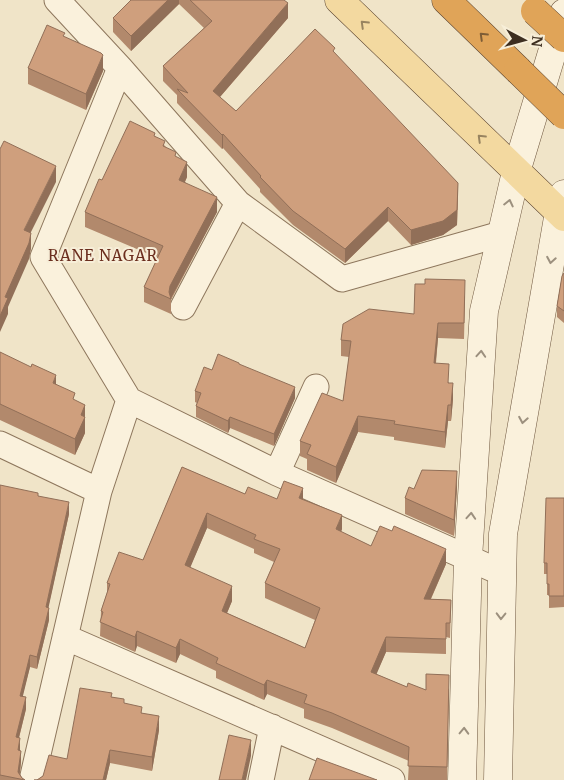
<svg xmlns="http://www.w3.org/2000/svg" width="564" height="780" viewBox="0 0 564 780" font-family="Merriweather,serif">
	<style>
		.lines { fill: none; stroke-linecap: round; stroke-linejoin: round }
		.street-casing { stroke: #8d765c; stroke-width: 27 }
		.secondary-casing { stroke: #6f573f; stroke-width: 29 }
		.primary-casing { stroke: #5b4430; stroke-width: 29 }
		.highway-casing { stroke: #5b4430; stroke-width: 29 }
		.street { stroke: #faf1dc; stroke-width: 25 }
		.secondary { stroke: #faf1dc; stroke-width: 28 }
		.primary { stroke: #f3d9a0; stroke-width: 28 }
		.highway { stroke: #e0a458; stroke-width: 28 }
		.highway-bridge-casing { stroke: #5b4430; stroke-width: 29; stroke-linecap: butt }
		.highway-bridge { stroke: #e0a458; stroke-width: 28 }
		.wall { fill: #b2896c; fill-rule: evenodd }
		.shaded-wall { fill: #916f58 }
		.building { fill: #cf9f7d; stroke: #916f58; fill-rule: evenodd }
		.oneway { stroke: #988460 }
		.oneway2 { stroke: #7e5d36 }
		.oneway3 { stroke: #9c907e }
		.labels { text-anchor: middle; stroke-width: 4; stroke-linejoin: round; paint-order: stroke }
		.neighbourhood-label { font-size: 15px; letter-spacing: 1px; fill: #6b2e1e; stroke: #f7eed8 }
	</style>
	<rect width="100%" height="100%" fill="#f0e4c8"/>
	<g class="lines">
		<defs>
			<path id="street" d="M57 0 120 68 238 203 342 279 501 234
				M120 68 43 257 129 400 277 473 502 573
				M183 307 238 203
				M0 444 99 491
				M277 473 316 387
				M65 637 392 780
				M32 780 99 491 129 400
				M261 780 272 727"/>
			<path id="secondary" d="M462 780 468 558 484 311 516 172 564 13
				M498 780 503 534 559 212 564 194"/>
			<path id="primary" d="M339 0 564 217"/>
			<path id="highway" d="M446 0 518 70"/>
		</defs>
		<!-- street casing -->
		<use href="#street" class="street-casing"/>
		<!-- secondary casing -->
		<use href="#secondary" class="secondary-casing"/>
		<!-- primary casing -->
		<use href="#primary" class="primary-casing"/>
		<!-- highway casing -->
		<use href="#highway" class="highway-casing"/>
		<!-- street -->
		<use href="#street" class="street"/>
		<!-- secondary -->
		<use href="#secondary" class="secondary"/>
		<!-- primary -->
		<use href="#primary" class="primary"/>
		<!-- highway -->
		<use href="#highway" class="highway"/>
		<defs>
			<path id="highway-bridge" d="M535 11 564 38
				M518 70 564 115"/>
		</defs>
		<!-- highway-bridge casing -->
		<use href="#highway-bridge" class="highway-bridge-casing"/>
		<!-- highway-bridge -->
		<use href="#highway-bridge" class="highway-bridge"/>
	</g>
	<!-- wall -->
	<path class="wall" d="M131 0H284L288 18 220 97 236 111 335 54 458 198 457 225 443 235 411 245 388 221 345 263 293 225 260 192V189L223 148 222 149 177 103V95L163 81V66L204 28 179 4 131 51 113 32V18Z
		M65 37 103 71 86 110 28 84V68Z
		M155 136 176 157 187 177 185 182 217 212 171 300V314L144 302V287L158 258 85 227V212L102 180Z
		M564 273V323L557 317V306Z
		M465 296 464 339 438 338 436 363 449 383 453 399 451 421H448L445 448 394 440V437L358 432 336 483 307 470V459L300 456V441L343 401 349 357 341 356V340Z
		M0 352 56 384 75 401 85 405V433L75 455 0 420Z
		M239 365 295 398 274 446 230 428 228 433 196 417V406L197 403 195 402V391L212 370Z
		M182 467 245 494 277 499H303L342 529 341 532 371 546 446 564 431 599 451 600 450 638 446 637V654L386 652 376 674 407 687 426 690 449 689 447 780H408L409 761 332 728 304 718V709L267 694 264 700 216 678V671L180 654 176 663 137 646 135 652 100 636 101 611 107 593V583L143 560ZM207 528 254 549V553L274 562 265 583V598L315 620 305 648 227 613 232 601 190 567Z
		M0 485 38 496 69 514 48 608 49 620 37 669 30 667 22 697 26 709 19 738 21 762 20 774 22 778 25 780H0Z
		M457 487 454 536 405 514V498L414 489Z
		M564 498V607L549 608V595H547V574H544V563Z
		M112 697 142 713 159 730 152 771 110 763 106 780H34H37L67 759Z"/>
	<!-- shaded-wall -->
	<path class="shaded-wall" d="M168 0H179V4L131 51V36Z
		M288 3V18L213 105V91Z
		M103 55V71L86 110V94Z
		M223 134V148L222 149V135Z
		M187 162V177L179 194V180Z
		M56 166V182L24 246V230Z
		M458 183 457 225 443 235 411 245V230Z
		M217 197V212L170 300 169 292 170 286Z
		M388 207V221L345 263V249Z
		M31 233V249L29 259 8 307V314L0 332V316L5 297Z
		M438 323V338L434 379V363Z
		M56 375V391L53 383Z
		M453 383V399L451 421V405Z
		M295 387V398L274 446V434Z
		M85 405V433L75 455V439L81 415Z
		M448 405V421L445 448V432Z
		M358 416V432L336 483V467Z
		M230 417V428L228 433V421Z
		M457 471V487L454 536V520Z
		M303 488V503L299 498Z
		M69 502V514L46 619V607Z
		M207 513V528L185 580V565Z
		M342 515V529L336 544V529Z
		M446 549V564L424 614V599Z
		M232 586V601L222 625V611Z
		M49 608V620L37 669V657Z
		M137 631V646L135 652V637Z
		M386 637V652L371 687V672Z
		M180 639V654L176 663V648Z
		M30 655V667L20 708V696Z
		M267 680V694L264 700V685Z
		M26 697V709L16 749V737Z
		M159 716V730L152 771V757Z
		M20 738V750H18Z
		M251 740V756L246 780H242Z
		M110 750V763L106 780H103Z
		M21 751V762L19 779 18 772Z"/>
	<!-- building -->
	<path class="building" d="M131 0H168L131 36 113 18Z
		M190 0H284L288 3 213 91 236 111 315 29 335 48 333 51 458 183 457 210 443 221 411 230 388 207 345 249 293 211 260 177 261 176 223 134 222 135 177 89 188 93 163 66 212 21Z
		M47 25 65 33 63 36 101 53 103 55 86 94 28 68Z
		M130 121 155 133 154 136 165 141 163 146 176 152 175 156 187 162 179 180 217 197 170 286 169 292 171 299 144 287 163 246 85 212 99 179 102 180Z
		M4 141 56 166 24 230 31 233 29 243 5 297 8 298 0 316V149Z
		M564 273V311L557 306 562 276Z
		M425 279 465 280 464 323H438L434 363 449 364 448 383H453L451 405H448L445 432 394 424 395 421 358 416 336 467 307 454 311 445 300 441 322 393 343 401 351 341 341 340 343 324 369 309 414 314 415 284H425Z
		M0 352 31 367 32 364 56 375 53 383 75 393 73 399 85 405 81 415 85 417 75 439 0 404Z
		M218 354 239 363V364L295 387 274 434 230 417 228 421 196 406 201 393 195 391 204 367 212 370Z
		M182 467 245 494 248 487 277 499 284 481 303 488 299 498 342 515 336 529 371 546 380 526 392 531 394 526 446 549 424 599 451 600 450 623H446V639L386 637 371 672 407 687 408 683 426 690V674L449 675 447 767 408 766 409 747 332 713 304 703 307 695 267 680 264 685 216 663 218 658 180 639 176 648 137 631 135 637 100 622 103 612 101 611 110 584 107 583 119 552 143 560ZM207 513 256 535 254 539 280 549 265 583 320 608 305 648 222 611 232 586 185 565Z
		M422 470 457 471 454 520 405 498 409 487 414 489Z
		M0 485 38 493V496L69 502 46 607 49 608 37 657 30 655 20 696 26 697 16 737 20 738 18 750 21 751 18 772 22 778 25 780 0 775Z
		M546 498H564V596H549V584H547V563H544Z
		M80 688 112 693 111 697 124 699V703L142 707 141 713 159 716 152 757 110 750 103 780H34H37L43 776 49 755 67 759Z
		M229 735 251 740 242 780H219Z
		M317 758 377 780H309Z"/>
	<!-- one-way arrows -->
	<defs><path id="oneway-chevron" d="M-2-3.5L2.5 0L-2 3.5" fill="none" stroke-width="1.6" stroke-linecap="round" stroke-linejoin="round" transform="scale(1.25)"/></defs>
	<g class="oneway">
		<use href="#oneway-chevron" transform="translate(364 24) rotate(-136)"/>
		<use href="#oneway-chevron" transform="translate(481 138) rotate(-136)"/>
	</g>
	<use class="oneway2" href="#oneway-chevron" transform="translate(483 36) rotate(-136)"/>
	<g class="oneway3">
		<use href="#oneway-chevron" transform="translate(509 203) rotate(-77)"/>
		<use href="#oneway-chevron" transform="translate(551 260) rotate(100)"/>
		<use href="#oneway-chevron" transform="translate(481 354) rotate(-86)"/>
		<use href="#oneway-chevron" transform="translate(523 420) rotate(100)"/>
		<use href="#oneway-chevron" transform="translate(471 516) rotate(-86)"/>
		<use href="#oneway-chevron" transform="translate(501 616) rotate(91)"/>
		<use href="#oneway-chevron" transform="translate(464 731) rotate(-88)"/>
	</g>
	<g class="labels">
		<!-- neighbourhood labels -->
		<g class="neighbourhood-label">
			<text x="103" y="261">RANE NAGAR</text>
		</g>
	</g>
	<!-- north arrow -->
	<g transform="translate(524 40) rotate(96)" stroke="#f7eed8" stroke-width="4" paint-order="stroke">
	<path d="M0-4L9 19L0 12L-9 19Z" fill="#3d2e20"/>
	<text y="-8" font-size="14" font-weight="bold" text-anchor="middle" fill="#3d2e20">N</text>
	</g>
</svg>
